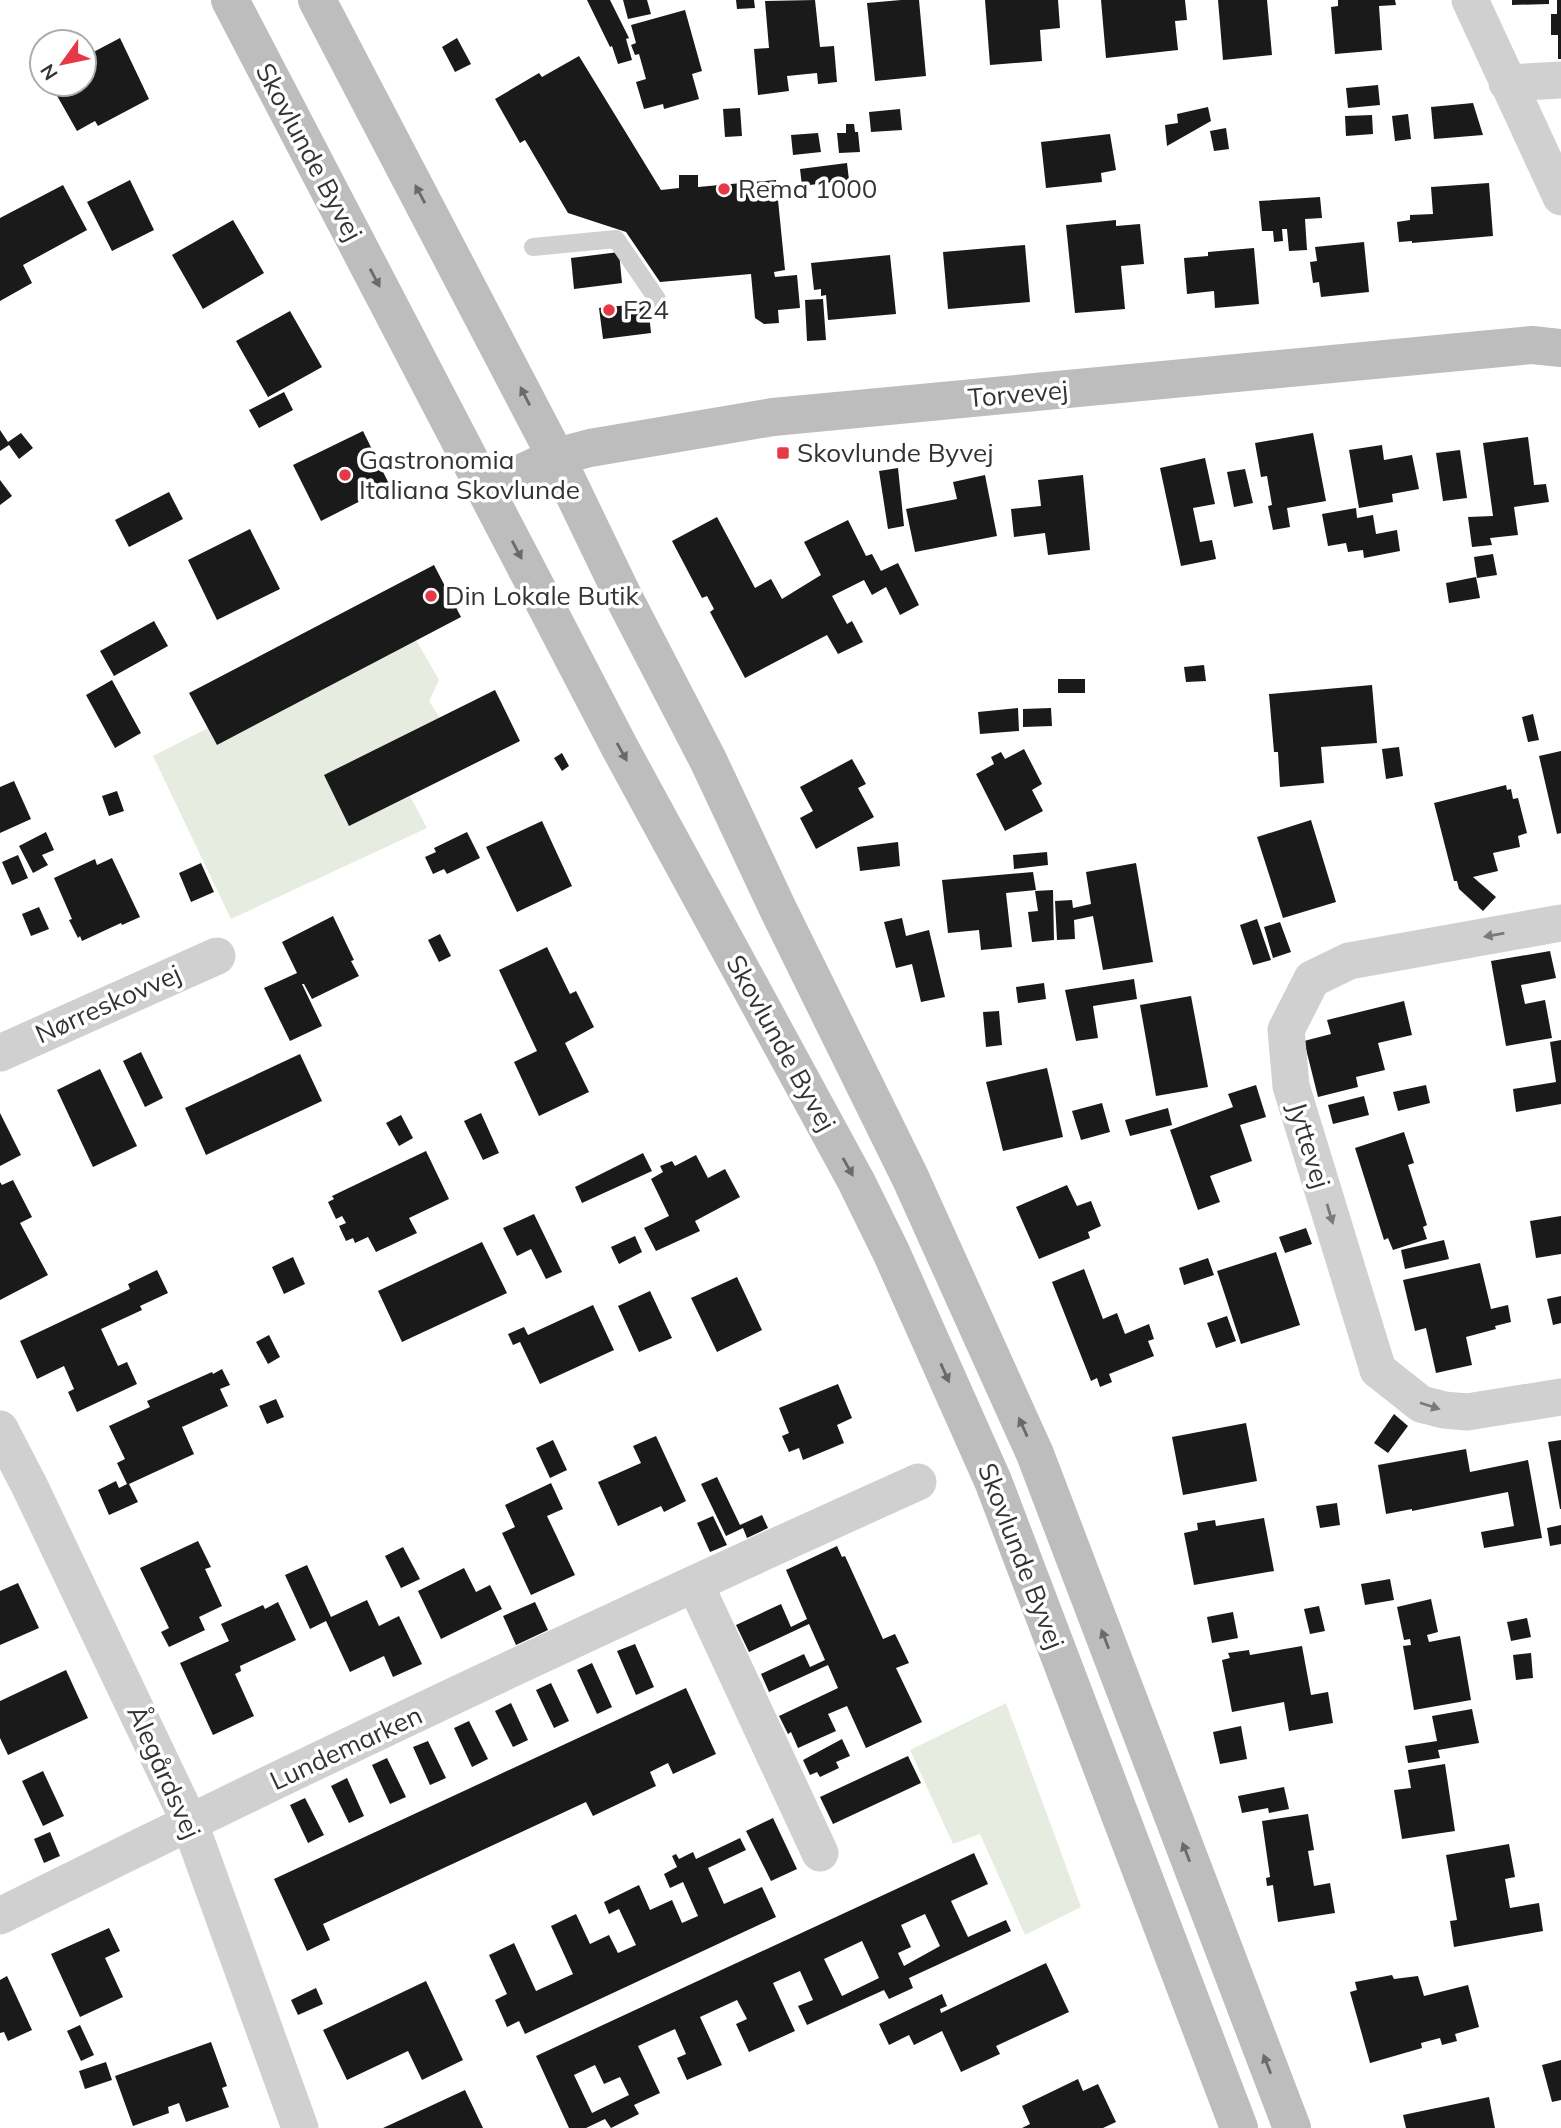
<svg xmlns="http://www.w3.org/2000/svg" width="1561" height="2128" viewBox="0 0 1561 2128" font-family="Mulish,sans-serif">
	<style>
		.green { fill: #e6ecdf }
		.building { fill: #1a1a1a; fill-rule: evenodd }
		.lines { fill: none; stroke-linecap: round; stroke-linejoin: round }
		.lane { stroke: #d0d0d0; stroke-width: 18 }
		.street { stroke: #d0d0d0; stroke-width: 37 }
		.secondary { stroke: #bdbdbd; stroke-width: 38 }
		.oneway { fill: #6a6a6a }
		.oneway2 { fill: #7a7a7a }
		.poi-dot { fill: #e63946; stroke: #fff; stroke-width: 2.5 }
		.labels { text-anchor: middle; stroke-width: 7; stroke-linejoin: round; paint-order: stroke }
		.street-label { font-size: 26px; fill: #333; stroke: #fff }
		.poi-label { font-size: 26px; fill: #333; stroke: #fff; text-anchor: start }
	</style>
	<rect width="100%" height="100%" fill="#fff"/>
	<!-- green -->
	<path class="green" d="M416 640 439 680 429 701 440 718 349 826 410 796 427 828 231 919 153 756 208 728 217 745Z
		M1006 1703 1081 1907 1025 1935 980 1834 953 1844 910 1750Z"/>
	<!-- building -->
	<path class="building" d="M587 0H610L629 38 626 39 632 60 618 64 612 46 610 47Z
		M623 0H647L651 14 628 19Z
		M736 0H754L755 8 737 9Z
		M815 0 820 47 834 46 837 82 818 84 817 73 787 76 789 91 758 95 754 49 769 48 765 1Z
		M901 0H919L926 76 875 81 867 3Z
		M985 0H1058L1060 28 1040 30 1042 61 990 65Z
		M1101 0H1185L1187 20 1175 21 1178 50 1106 58Z
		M1218 0H1267L1272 55 1223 60Z
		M1338 0H1395L1396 5 1379 6 1382 50 1335 54 1331 7 1338 6Z
		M1512 0H1549V4L1512 5Z
		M1557 0H1561V59H1558V35H1551V14H1557Z
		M685 10 702 71 692 74 699 99 664 109 663 104 644 109 636 82 646 79 639 54 635 55 631 45 636 43 631 25Z
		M120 38 149 99 98 126 95 121 77 131 56 94 73 84H84V57Z
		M457 38 471 64 455 72 442 47Z
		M579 56 661 190 679 188V175H698V187L776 180 785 270 774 272 775 277 797 275 800 308 778 310 779 323 764 324 755 318 751 274 660 282 626 232 568 213 525 140 520 143 495 99 539 73 542 77Z
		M1378 85 1380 105 1348 108 1346 88Z
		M1473 103 1483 135 1434 139 1431 107Z
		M1208 107 1211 121 1167 146 1165 125 1178 123 1177 114Z
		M740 108 742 136 725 137 723 109Z
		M900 109 902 130 871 132 869 112Z
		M1408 114 1411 139 1395 141 1392 116Z
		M1372 115 1373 134 1346 136 1345 116Z
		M846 124H854L855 132H858L860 152 839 153 837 133H846Z
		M1226 128 1229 149 1214 151 1210 131Z
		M818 133 821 152 793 155 791 135Z
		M1110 134 1116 170 1101 173 1102 182 1046 188 1041 142Z
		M847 163 849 180 802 186 800 169Z
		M130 180 154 230 112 251 87 202Z
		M1489 183 1493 236 1412 243V241L1399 242 1397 222 1410 220V215L1433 214 1431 187Z
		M63 185 87 230 23 265 32 283 0 301V218Z
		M1320 197 1322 218 1305 219 1307 250 1289 251 1287 229H1282L1283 241 1274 242 1273 231H1262L1259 201Z
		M233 220 264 273 203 309 172 255Z
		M1116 220V226L1140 224 1144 264 1121 266 1125 309 1075 313 1066 225Z
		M1364 242 1369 292 1321 297 1319 282 1313 283 1310 262 1317 261 1315 247Z
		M1025 245 1030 302 948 309 943 252Z
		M1254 248 1259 304 1215 308 1214 291 1187 294 1184 258 1208 256V252Z
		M619 252 622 283 574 289 571 258Z
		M890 255 896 314 828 320 826 295 821 296V289L814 290 811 263Z
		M823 299 826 340 807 341 805 300Z
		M648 303 651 333 603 339 599 308Z
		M290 311 322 367 268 397 236 341Z
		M284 392 293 410 259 428 249 410Z
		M0 430 8 442 21 433 33 448 19 459 9 445 0 451Z
		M363 431 390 486 321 521 293 465Z
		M1313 433 1326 501 1287 508 1290 527 1273 530 1268 506 1272 505 1267 476 1261 477 1255 443Z
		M1528 437 1534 485 1546 484 1549 502 1514 507 1518 535 1490 538 1492 545 1472 547 1468 517 1493 516 1483 443Z
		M1382 445 1384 460 1412 455 1419 489 1392 494 1393 502 1359 508 1349 450Z
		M1460 450 1467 498 1443 501 1436 453Z
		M1205 458 1215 504 1193 508 1200 542 1212 540 1216 559 1181 566 1160 468Z
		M898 468 904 526 888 529 879 471Z
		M1245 469 1253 503 1234 507 1227 472Z
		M985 475 997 536 915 552 906 509 957 499 953 482Z
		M1083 475 1090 550 1048 555 1045 533 1014 537 1011 509 1041 506 1038 480Z
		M0 480 12 496 0 505Z
		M169 492 183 519 129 547 115 520Z
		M1356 508 1357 518 1373 515 1376 534 1397 530 1400 551 1364 558 1363 550 1348 552 1346 543 1328 546 1322 514Z
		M717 517 755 588 771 579 782 599 821 575 804 542 848 520 866 556 872 554 881 571 898 563 919 605 900 615 886 587 872 595 864 580 832 596 847 624 852 621 863 642 838 654 827 635 745 678 710 612 714 609 707 596 702 598 672 541Z
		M250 529 280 589 217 620 188 560Z
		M1493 554 1497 575 1477 578 1474 557Z
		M434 565 461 617 217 745 189 693Z
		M1476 577 1480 598 1449 603 1446 583Z
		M154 621 168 646 114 676 100 651Z
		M1204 665 1206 681 1186 682 1184 667Z
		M1058 679H1085V693H1058Z
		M112 680 141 733 115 748 86 695Z
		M1372 685 1377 743 1321 747 1324 783 1280 787 1278 752H1274L1269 694Z
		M495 690 520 741 349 826 324 775Z
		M1018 708 1019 731 980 734 978 712Z
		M1051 708 1052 726 1023 727V709Z
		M1533 714 1539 740 1528 742 1522 717Z
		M1399 747 1403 776 1386 779 1382 749Z
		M1024 749 1042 784 1032 790 1043 811 1005 831 976 774 994 764 991 757 1001 752 1005 759Z
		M1561 751V833L1557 834 1539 756Z
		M562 753 569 766 562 771 554 758Z
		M852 759 866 784 858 788 874 817 816 849 800 818 813 811 800 787Z
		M14 781 31 819 0 833V787Z
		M1506 785 1507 790 1511 789 1513 799 1518 798 1527 833 1518 836 1520 847 1493 853 1498 871 1473 877 1496 897 1483 911 1459 889 1457 881H1454L1434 803Z
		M117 791 124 811 109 816 102 796Z
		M1311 820 1336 902 1283 918 1257 837Z
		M542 821 572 886 517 912 486 847Z
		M46 832 54 850 42 855 48 865 33 873 19 846Z
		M467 832 480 858 447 874 444 869 433 874 425 857 436 852 434 848Z
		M898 842 900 866 860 871 857 847Z
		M1047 852 1048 865 1014 869 1013 855Z
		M18 855 28 878 12 885 2 862Z
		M112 858 140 917 122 925 121 923 82 941 80 936 78 938 69 920 72 919 54 878 95 859 97 865Z
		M201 863 214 892 191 902 179 873Z
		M1136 863 1153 962 1103 970 1093 916 1074 920 1075 939 1057 940 1055 901 1072 900 1073 908 1091 904 1086 872Z
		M1033 872 1036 890 1006 893 1012 947 981 950 979 930 948 933 942 880Z
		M1053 890 1054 940 1032 942 1028 912 1038 911 1035 891Z
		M39 907 49 929 31 936 22 914Z
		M333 916 354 960 351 961 359 976 312 999 304 984H302L322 1026 290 1041 264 988 297 973 282 942Z
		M902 918 906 936 929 930 945 997 921 1002 912 964 896 968 884 922Z
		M1257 919 1271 960 1253 965 1240 925Z
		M1280 922 1291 952 1273 958 1264 927Z
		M440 934 451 956 439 962 428 940Z
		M547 947 570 994 576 991 594 1027 565 1043 589 1092 539 1116 514 1062 537 1051 499 970Z
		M1550 951 1556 978 1521 985 1525 1004 1545 1000 1552 1038 1506 1046 1491 961Z
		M1134 979 1137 999 1093 1006 1098 1038 1076 1041 1065 990Z
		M1044 983 1046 999 1018 1003 1016 987Z
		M1191 996 1208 1087 1156 1096 1140 1005Z
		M1404 1001 1412 1035 1378 1043 1385 1070 1356 1077 1358 1087 1318 1097 1304 1041 1331 1034 1327 1020Z
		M999 1011 1002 1045 986 1047 983 1012Z
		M1561 1040V1104L1516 1112 1513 1089 1556 1082 1550 1042Z
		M141 1052 163 1098 145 1107 123 1061Z
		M300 1054 322 1101 206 1155 185 1108Z
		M1047 1068 1063 1137 1003 1151 986 1082Z
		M100 1069 137 1146 93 1167 57 1090Z
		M1256 1085 1266 1117 1240 1125 1252 1161 1210 1176 1220 1202 1198 1210 1170 1130 1233 1107 1228 1094Z
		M1426 1085 1430 1103 1398 1111 1393 1092Z
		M1364 1096 1369 1115 1333 1124 1328 1105Z
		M1102 1103 1110 1132 1081 1140 1072 1111Z
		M1168 1108 1172 1125 1130 1136 1125 1120Z
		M0 1113 21 1155 0 1166Z
		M481 1113 499 1153 483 1160 464 1121Z
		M401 1115 413 1138 399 1146 386 1123Z
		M1404 1132 1414 1163 1408 1165 1427 1225 1423 1227 1427 1239 1393 1250 1388 1238 1384 1240 1355 1148Z
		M426 1151 449 1199 409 1218 417 1233 376 1252 368 1237 355 1243 353 1238 346 1241 339 1226 346 1223 342 1216 336 1219 328 1202 334 1199 332 1196Z
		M643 1153 652 1171 582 1203 575 1187Z
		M696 1155 708 1178 725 1169 740 1197 695 1221 700 1231 656 1251 644 1228 669 1216 651 1179 663 1172 660 1166 672 1161 675 1166Z
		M13 1180 32 1217 20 1223 48 1275 0 1300V1182L2 1185Z
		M1067 1185 1077 1206 1091 1201 1101 1226 1088 1232 1090 1238 1039 1259 1016 1207Z
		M534 1214 562 1272 546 1279 531 1249 517 1256 503 1228Z
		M1561 1216V1254L1536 1258 1530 1221Z
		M1306 1228 1312 1244 1285 1253 1279 1237Z
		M635 1236 642 1252 619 1264 611 1247Z
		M1444 1240 1449 1259 1405 1269 1401 1250Z
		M482 1242 507 1293 402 1342 378 1291Z
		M1276 1252 1300 1325 1241 1344 1217 1271Z
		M293 1257 305 1284 284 1294 272 1267Z
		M1208 1258 1214 1275 1184 1285 1179 1268Z
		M1480 1263 1491 1309 1508 1305 1511 1322 1495 1326 1496 1329 1466 1337 1472 1365 1436 1373 1426 1328 1415 1331 1403 1280Z
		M1084 1269 1103 1319 1117 1313 1125 1334 1149 1324 1154 1339 1148 1341 1154 1356 1109 1374 1112 1382 1100 1387 1097 1378 1091 1381 1052 1282Z
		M157 1270 168 1293 140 1306 142 1310 101 1329 118 1366 127 1362 137 1384 77 1412 68 1392 74 1389 64 1366 37 1379 20 1341 130 1289 128 1284Z
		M737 1277 762 1330 717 1352 691 1298Z
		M650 1291 672 1338 639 1352 618 1306Z
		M1561 1296V1323L1553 1325 1547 1299Z
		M593 1305 614 1350 540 1384 520 1342 513 1345 508 1334 524 1327 528 1335Z
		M1227 1316 1236 1341 1216 1348 1207 1323Z
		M269 1335 280 1357 268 1364 256 1342Z
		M222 1369 230 1385 220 1389 228 1406 182 1427 194 1454 129 1484 138 1502 109 1515 98 1490 116 1481 119 1488 127 1484 117 1463 125 1459 109 1426 150 1407 147 1401 212 1372 213 1374Z
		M838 1384 852 1418 837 1425 844 1443 803 1460 799 1448 789 1452 782 1436 789 1433 779 1408Z
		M276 1399 284 1417 267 1424 259 1406Z
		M1394 1414 1408 1426 1388 1453 1374 1443Z
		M1246 1423 1257 1481 1183 1495 1172 1437Z
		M656 1436 686 1501 664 1512 661 1506 618 1526 598 1482 641 1463 633 1446Z
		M553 1440 567 1470 550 1478 536 1448Z
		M1561 1440V1509H1560L1548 1442Z
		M1466 1449 1470 1472 1528 1460 1542 1538 1484 1548 1481 1532 1514 1526 1508 1492 1412 1511V1509L1386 1514 1378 1465Z
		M717 1477 740 1525 762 1515 768 1528 747 1538 743 1528 726 1536 701 1484Z
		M551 1483 563 1509 547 1516 575 1575 531 1595 502 1533 515 1527 505 1505Z
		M1337 1503 1340 1525 1320 1528 1316 1506Z
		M713 1516 727 1545 710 1552 697 1523Z
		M1264 1518 1274 1571 1194 1585 1184 1533 1198 1530 1197 1523 1215 1520 1216 1526Z
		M1561 1525V1544L1550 1546 1547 1528Z
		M198 1541 211 1567 205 1569 222 1606 199 1617 205 1630 169 1647 161 1632 169 1628 140 1568Z
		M837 1546 842 1557 845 1556 883 1639 895 1634 909 1663 896 1668 922 1722 866 1748 847 1706 828 1714 836 1731 798 1748 791 1732 788 1734 779 1716 838 1688 828 1665 769 1692 761 1674 804 1654 810 1667 825 1660 809 1624 749 1652 736 1625 781 1604 791 1627 807 1619 786 1570Z
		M403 1547 420 1579 401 1588 385 1556Z
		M307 1565 331 1617 367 1600 379 1626 399 1616 422 1664 393 1677 384 1656 350 1672 326 1621 310 1629 285 1575Z
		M464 1568 476 1592 490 1585 502 1609 441 1639 418 1591Z
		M1390 1579 1394 1600 1365 1605 1361 1584Z
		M18 1583 39 1628 0 1645V1591Z
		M1431 1599 1438 1632 1427 1635 1429 1642 1460 1636 1471 1700 1414 1710 1403 1646 1411 1645 1410 1639 1404 1640 1397 1607Z
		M278 1602 296 1640 240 1666 241 1671 235 1674 254 1716 213 1735 180 1663 229 1641 221 1624 263 1605 265 1609Z
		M535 1602 548 1630 516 1645 503 1616Z
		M1319 1606 1325 1631 1310 1634 1304 1609Z
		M1233 1612 1238 1638 1212 1643 1207 1617Z
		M1527 1618 1531 1637 1511 1641 1507 1622Z
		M635 1644 654 1687 636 1695 617 1651Z
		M1302 1646 1311 1695 1328 1692 1333 1723 1289 1731 1284 1702 1232 1712 1222 1660 1230 1658 1228 1653 1249 1650 1250 1655Z
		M1531 1653 1533 1678 1516 1680 1513 1655Z
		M592 1663 612 1707 597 1714 577 1670Z
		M66 1670 88 1718 8 1755 0 1738V1701Z
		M551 1683 569 1721 554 1728 536 1690Z
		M686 1688 716 1754 673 1774 668 1763 650 1772 656 1786 593 1816 586 1802 323 1924 330 1940 307 1951 274 1879Z
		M511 1703 528 1740 513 1747 495 1711Z
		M1472 1709 1479 1743 1438 1750 1440 1758 1408 1763 1405 1746 1437 1741 1432 1716Z
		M469 1721 488 1759 472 1767 454 1728Z
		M1241 1726 1247 1759 1220 1764 1213 1732Z
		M842 1739 850 1756 836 1762 839 1768 820 1777 817 1772 810 1775 803 1760Z
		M428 1741 446 1778 430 1785 413 1747Z
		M908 1756 921 1783 833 1824 820 1797Z
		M387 1758 406 1797 390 1804 372 1765Z
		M1445 1764 1455 1831 1402 1839 1394 1790 1411 1788 1408 1770Z
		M43 1771 64 1816 43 1826 22 1781Z
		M347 1778 364 1816 349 1823 331 1786Z
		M1284 1787 1289 1809 1269 1813 1268 1808 1242 1813 1238 1796Z
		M305 1798 324 1835 308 1843 290 1805Z
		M1308 1814 1314 1850 1308 1851 1314 1886 1330 1883 1335 1913 1278 1922 1273 1885 1267 1886 1266 1878 1270 1877 1262 1821Z
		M773 1818 797 1869 771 1881 746 1831Z
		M50 1832 60 1856 44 1863 34 1839Z
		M740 1838 746 1850 708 1868 724 1904 762 1887 776 1917 525 2034 519 2021 507 2027 495 2000 507 1994 489 1955 514 1943 536 1991 573 1974 551 1926 576 1914 590 1944 609 1935 618 1953 636 1945 619 1909 609 1914 604 1902 639 1885 650 1910 672 1900 682 1923 698 1916 683 1882 670 1888 664 1874 677 1867 672 1856 676 1854 679 1859 693 1852 696 1859Z
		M1509 1844 1515 1877 1505 1879 1510 1908 1539 1903 1543 1931 1454 1947 1450 1921 1457 1920 1446 1855Z
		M974 1853 988 1884 951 1901 968 1937 1006 1920 1011 1931 909 1978 913 1988 889 1999 884 1990 807 2025 798 2006 813 2000 800 1971 773 1983 795 2031 749 2052 736 2024 747 2019 737 2000 700 2017 722 2065 687 2080 677 2058 686 2054 675 2029 638 2046 660 2093 634 2105 639 2114 611 2128 605 2119 586 2128H569L536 2056ZM925 1914 940 1946 904 1966 898 1953 911 1947 901 1925ZM862 1941 879 1978 842 1996 824 1959ZM595 2065 604 2084 620 2077 629 2095 592 2113 574 2075Z
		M109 1928 120 1951 105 1958 123 1997 80 2017 51 1954Z
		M1046 1963 1069 2012 996 2046 1000 2054 961 2072 942 2031 914 2045 909 2035 889 2045 879 2024 942 1994 947 2006 940 2009 941 2013Z
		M1392 1975 1394 1979 1418 1976 1424 1996 1468 1985 1479 2027 1455 2034 1457 2041 1442 2045 1440 2038 1421 2043 1422 2048 1370 2063 1350 1992 1357 1990 1355 1982Z
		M7 1976 32 2030 8 2041 4 2032 0 2033V1980Z
		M426 1981 463 2060 422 2080 408 2051 347 2080 323 2030Z
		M316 1988 323 2004 298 2015 291 2000Z
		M80 2025 94 2055 81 2061 67 2031Z
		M211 2042 227 2086 222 2088 229 2107 186 2122 179 2103 168 2107 169 2113 133 2126 115 2076Z
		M1561 2060V2100L1552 2102 1542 2065Z
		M106 2062 112 2080 85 2089 79 2071Z
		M1078 2079 1083 2091 1098 2084 1116 2122 1103 2128H1022L1030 2124 1022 2106Z
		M465 2090 483 2128H383Z
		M1489 2097 1495 2128H1406L1403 2115Z"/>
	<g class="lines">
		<!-- lane -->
		<path class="lane" d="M533 247 616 239 657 299"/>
		<!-- street -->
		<path class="street" d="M1470 0 1561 197
			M1507 83 1561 80
			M1561 923 1349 961 1312 979 1286 1030 1291 1086 1378 1370 1421 1404 1444 1410 1467 1412 1561 1397
			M0 1053 217 956
			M0 1429 30 1487 189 1821 300 2128
			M695 1584 820 1853
			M0 1916C303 1765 609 1621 918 1482"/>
		<!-- secondary -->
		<path class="secondary" d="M230 0 620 748 856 1181 891 1252 993 1481 1239 2128
			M317 0 556 457 623 596 708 760 778 909 910 1177 1035 1454 1292 2128
			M485 490 556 457 590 448 773 417 1532 345 1561 348"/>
	</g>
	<!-- one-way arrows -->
	<defs><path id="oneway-solid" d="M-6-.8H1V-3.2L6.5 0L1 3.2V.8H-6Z" transform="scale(1.75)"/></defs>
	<g class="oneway">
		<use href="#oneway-solid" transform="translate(420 194) rotate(-118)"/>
		<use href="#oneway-solid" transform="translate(375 278) rotate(62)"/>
		<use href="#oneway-solid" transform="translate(525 396) rotate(-117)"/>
		<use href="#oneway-solid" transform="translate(517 550) rotate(62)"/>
		<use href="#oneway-solid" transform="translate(622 752) rotate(61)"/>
		<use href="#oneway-solid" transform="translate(848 1167) rotate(61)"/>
		<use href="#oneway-solid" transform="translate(945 1373) rotate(66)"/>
		<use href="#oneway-solid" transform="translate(1023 1427) rotate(-114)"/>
		<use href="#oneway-solid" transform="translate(1105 1639) rotate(-111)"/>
		<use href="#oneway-solid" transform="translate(1186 1852) rotate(-111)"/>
		<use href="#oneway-solid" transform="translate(1267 2064) rotate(-111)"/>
	</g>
	<g class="oneway2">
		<use href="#oneway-solid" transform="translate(1494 935) rotate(170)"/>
		<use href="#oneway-solid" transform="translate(1330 1214) rotate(73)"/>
		<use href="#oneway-solid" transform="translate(1430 1406) rotate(18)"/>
	</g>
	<!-- markers -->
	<g class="poi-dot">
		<circle cx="724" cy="189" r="7"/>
		<circle cx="609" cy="310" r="7"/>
		<rect x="776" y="446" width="14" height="14" rx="3.5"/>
		<circle cx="345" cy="475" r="7"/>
		<circle cx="431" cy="596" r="7"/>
	</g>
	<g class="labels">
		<!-- street labels -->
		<g class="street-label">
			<text transform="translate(309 152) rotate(62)" y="9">Skovlunde Byvej</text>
			<text transform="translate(1018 394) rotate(-5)" y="9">Torvevej</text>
			<text transform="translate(108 1004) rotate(-24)" y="9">Nørreskovvej</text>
			<text transform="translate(781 1043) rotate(61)" y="9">Skovlunde Byvej</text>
			<text transform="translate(1309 1145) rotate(73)" y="9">Jyttevej</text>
			<text transform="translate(1021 1556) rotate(69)" y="9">Skovlunde Byvej</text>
			<text transform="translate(346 1748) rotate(-25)" y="9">Lundemarken</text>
			<text transform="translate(164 1772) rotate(66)" y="9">Ålegårdsvej</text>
		</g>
		<!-- poi labels -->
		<g class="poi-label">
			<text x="738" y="198">Rema 1000</text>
			<text x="623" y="319">F24</text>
			<text x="797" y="462">Skovlunde Byvej</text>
			<text x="359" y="469">Gastronomia<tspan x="359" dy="30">Italiana Skovlunde</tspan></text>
			<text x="445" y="605">Din Lokale Butik</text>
		</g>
	</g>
	<!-- north arrow -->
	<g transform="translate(63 63) rotate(237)"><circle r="33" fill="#ffffff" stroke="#adadad" stroke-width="2"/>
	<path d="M0-5L12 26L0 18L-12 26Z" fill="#e63946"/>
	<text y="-10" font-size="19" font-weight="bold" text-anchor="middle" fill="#333333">N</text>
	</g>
</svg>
